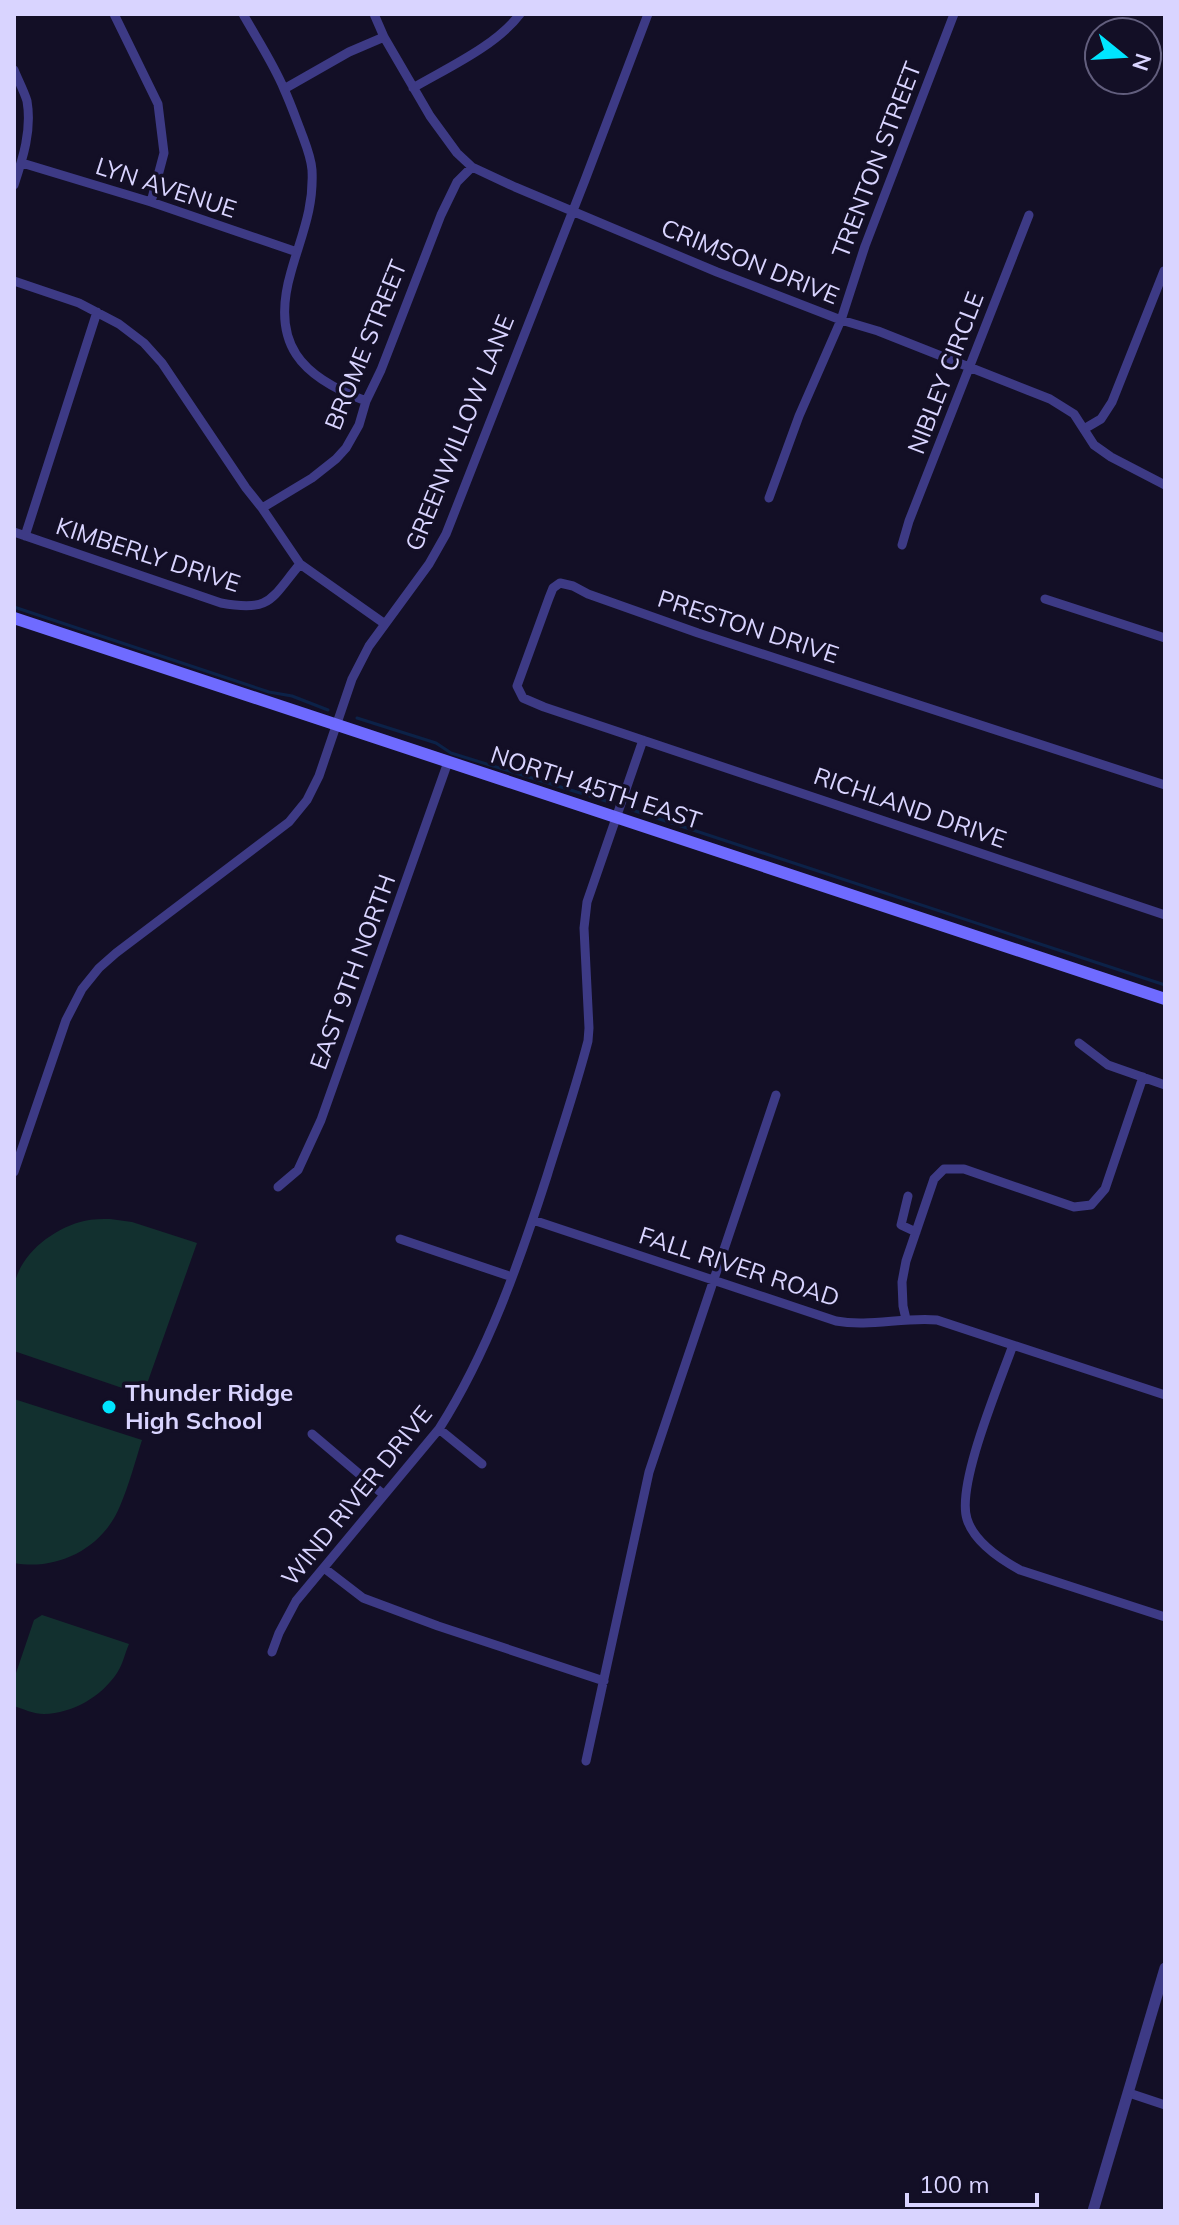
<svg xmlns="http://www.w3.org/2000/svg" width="1179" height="2225" viewBox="0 0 1179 2225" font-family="Mulish,sans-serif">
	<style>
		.green { fill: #12302f }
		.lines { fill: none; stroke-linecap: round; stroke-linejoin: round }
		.stream { stroke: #0c2248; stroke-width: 3 }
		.minor { stroke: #3d3a85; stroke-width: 9 }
		.tertiary { stroke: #3d3a85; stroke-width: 11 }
		.secondary { stroke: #6f6bff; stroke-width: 12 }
		.poi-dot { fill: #00e5ff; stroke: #130f26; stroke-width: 3 }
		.labels { text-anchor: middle; stroke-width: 7; stroke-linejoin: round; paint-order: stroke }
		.street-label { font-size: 24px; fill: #d9d4ff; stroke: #130f26 }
		.poi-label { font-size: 24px; font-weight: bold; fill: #d9d4ff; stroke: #130f26; text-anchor: start }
	</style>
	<rect width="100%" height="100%" fill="#130f26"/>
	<!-- green -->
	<path class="green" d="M110 1219 132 1222 197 1243 148 1381 131 1391 14 1351C14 1331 11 1308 14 1287 19 1254 54 1228 84 1221 93 1219 102 1219 110 1219Z
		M14 1399 142 1440C135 1462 129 1485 120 1506 103 1548 58 1571 14 1563Z
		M42 1615 129 1644C125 1653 123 1664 117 1673 101 1697 73 1713 44 1714 34 1714 23 1709 14 1706V1679L34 1620Z"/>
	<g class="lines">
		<!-- stream -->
		<path class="stream" d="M14 607 269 692 292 696 328 710
			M357 718 436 743 451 753 606 801
			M632 810 1165 985"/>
		<!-- minor -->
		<path class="minor" d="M114 14 158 104 164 153 151 202
			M243 14C257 39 273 63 284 89 290 102 295 116 300 129 305 143 311 156 312 170 314 209 301 236 291 272 270 344 301 377 366 401
			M374 14 384 37 430 116 457 153 472 167 515 187 717 272 841 320 878 331 1050 399 1074 414 1094 445 1111 457 1165 485
			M14 70C18 80 24 91 27 101 32 130 23 158 14 185
			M413 88C447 68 496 46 520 14
			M284 89 349 52 384 37
			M22 163 151 202 297 252
			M14 281 79 303 119 324 144 343 162 363 246 488 262 508 300 564 385 624
			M1084 429 1101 419 1112 402 1164 271
			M769 498 799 416 841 320 865 246 954 14
			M262 508 312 478 336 459 346 448 359 425 366 401 381 370 441 215 457 182 472 167
			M14 532 221 603C271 612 270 600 300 564
			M25 536 97 312
			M902 545 909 521 1029 215
			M1045 599 1165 638
			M1165 785 698 633 588 594 573 586 560 583 553 588 549 598 517 686 523 698 544 707 1165 915
			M1079 1043 1108 1065 1165 1085
			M14 1172 66 1020 82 989 99 968 116 953 289 822 307 800 319 776 352 679 369 646 429 564 446 534 585 180 648 14
			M278 1187 298 1170 321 1120 448 762
			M908 1196 901 1225 916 1232
			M533 1220 836 1321C869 1327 903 1317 937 1320L1165 1395
			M400 1239 512 1277
			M906 1319 903 1306 902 1282 906 1261 934 1179 944 1169H964L1074 1207 1091 1205 1105 1189 1143 1077
			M1013 1345C1000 1382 956 1485 967 1519 974 1542 1000 1559 1020 1570L1165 1617
			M439 1429 482 1464
			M312 1434 384 1495
			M324 1568 363 1598 438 1626 604 1681
			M272 1652 279 1633 296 1601 439 1429C488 1352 519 1263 547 1176 561 1131 576 1087 588 1041L589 1028 584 928 587 902 643 740
			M586 1761 649 1472 776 1095
			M1129 2093 1165 2105"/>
		<!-- tertiary -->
		<path class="tertiary" d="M1093 2211 1165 1968"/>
		<!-- secondary -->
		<path class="secondary" d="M14 618 1165 999"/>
	</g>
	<!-- markers -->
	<circle class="poi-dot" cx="109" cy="1407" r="8"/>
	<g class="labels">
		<!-- street labels -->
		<g class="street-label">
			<text transform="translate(877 160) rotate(-69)" y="8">TRENTON STREET</text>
			<text transform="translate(166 188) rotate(18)" y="8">LYN AVENUE</text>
			<text transform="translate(750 262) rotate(22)" y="8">CRIMSON DRIVE</text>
			<text transform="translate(366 345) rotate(-68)" y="8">BROME STREET</text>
			<text transform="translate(946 373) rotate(-69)" y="8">NIBLEY CIRCLE</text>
			<text transform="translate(460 433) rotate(-68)" y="8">GREENWILLOW LANE</text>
			<text transform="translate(148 555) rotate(18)" y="8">KIMBERLY DRIVE</text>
			<text transform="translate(748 627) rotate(18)" y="8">PRESTON DRIVE</text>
			<text transform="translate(596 788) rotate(18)" y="8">NORTH 45TH EAST</text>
			<text transform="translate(910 808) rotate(19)" y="8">RICHLAND DRIVE</text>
			<text transform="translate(353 972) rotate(-70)" y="8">EAST 9TH NORTH</text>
			<text transform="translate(739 1267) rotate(18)" y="8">FALL RIVER ROAD</text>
			<text transform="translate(357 1496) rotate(-51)" y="8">WIND RIVER DRIVE</text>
		</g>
		<!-- poi labels -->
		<g class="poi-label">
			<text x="125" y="1401">Thunder Ridge<tspan x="125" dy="28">High School</tspan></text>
		</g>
	</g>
	<!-- border -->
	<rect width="1179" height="2225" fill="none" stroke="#d9d4ff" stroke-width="32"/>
	<!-- north arrow -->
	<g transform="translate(1123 56) rotate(108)"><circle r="38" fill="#130f26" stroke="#625e7d" stroke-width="2"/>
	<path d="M0-6L14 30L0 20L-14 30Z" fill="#00e5ff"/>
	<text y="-12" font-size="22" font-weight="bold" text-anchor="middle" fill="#d9d4ff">N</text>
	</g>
	<!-- scale -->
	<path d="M907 2193v12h130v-12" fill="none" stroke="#d9d4ff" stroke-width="4"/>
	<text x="919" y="2193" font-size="24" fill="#d9d4ff" stroke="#130f26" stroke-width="6" paint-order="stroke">100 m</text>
</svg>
